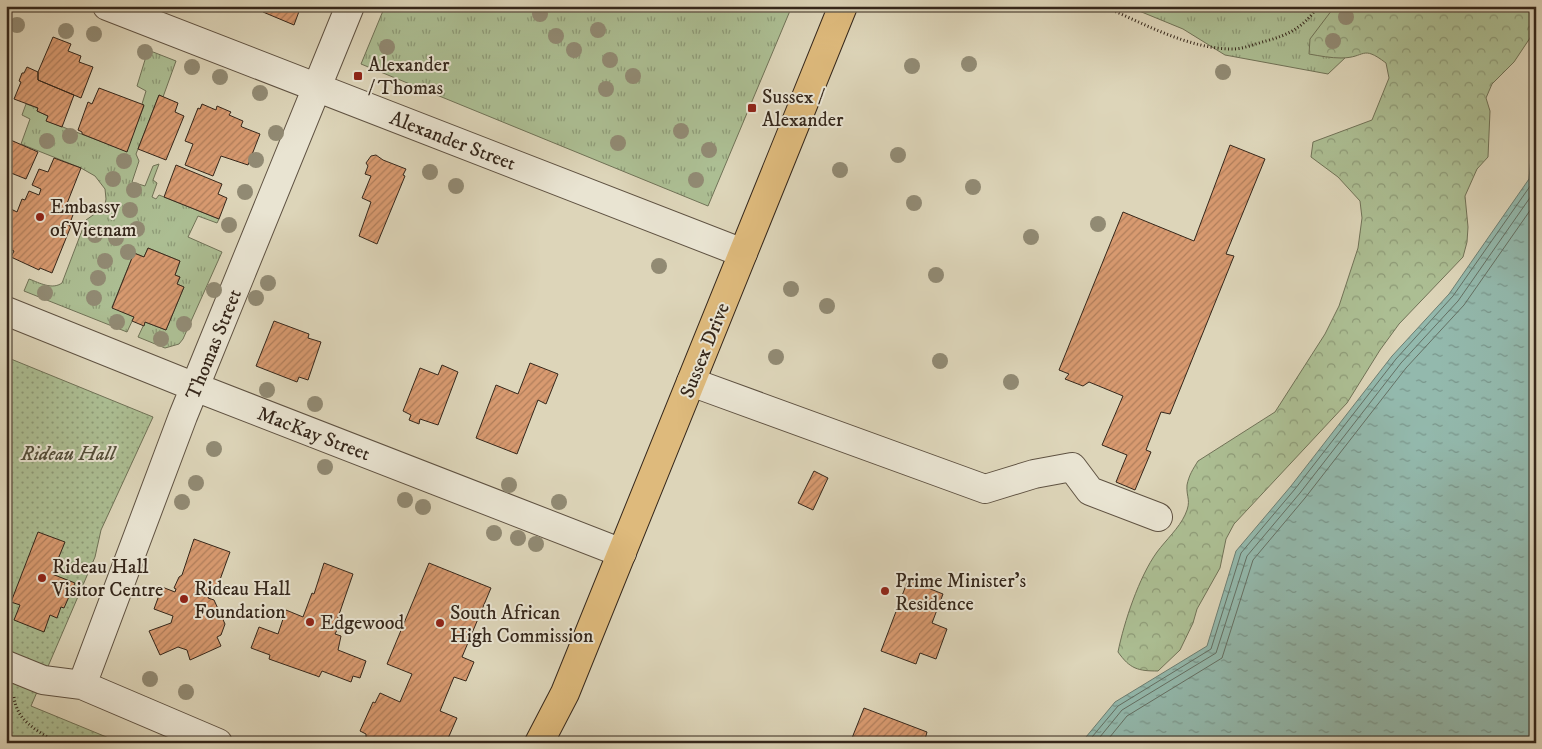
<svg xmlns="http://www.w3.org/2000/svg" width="1542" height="749" viewBox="0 0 1542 749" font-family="'IM FELL DW Pica',serif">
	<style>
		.grass { fill: url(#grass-tufts); stroke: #707257 }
		.forest { fill: url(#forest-crowns); stroke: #707257 }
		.park { fill: url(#park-dots); stroke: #707257 }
		.water { fill: url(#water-ripples); stroke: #6d7f73 }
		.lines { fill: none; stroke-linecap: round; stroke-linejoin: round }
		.shore { stroke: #647064; stroke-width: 1 }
		.building { fill: url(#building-hatch); stroke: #35271b }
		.minor-casing { stroke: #5f5242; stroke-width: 30 }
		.major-casing { stroke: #35271b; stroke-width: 30 }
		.path { stroke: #35271b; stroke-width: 3; stroke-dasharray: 1 2.5; stroke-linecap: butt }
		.minor { stroke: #e9e4d2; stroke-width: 28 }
		.major { stroke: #deba7c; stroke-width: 28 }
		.tree { fill: #918a73 }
		.poi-dot { fill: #8f2418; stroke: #e9e4d2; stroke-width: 2 }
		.labels { text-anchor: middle; stroke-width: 4; stroke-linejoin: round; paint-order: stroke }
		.poi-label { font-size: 20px; fill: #35271b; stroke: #e9e4d2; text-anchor: start }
		.street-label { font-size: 20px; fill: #35271b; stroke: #e9e4d2 }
		.park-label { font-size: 20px; font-style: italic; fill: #534d39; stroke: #e9e4d2 }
	</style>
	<defs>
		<pattern id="grass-tufts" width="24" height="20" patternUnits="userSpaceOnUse" patternTransform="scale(1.25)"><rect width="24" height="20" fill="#acbe93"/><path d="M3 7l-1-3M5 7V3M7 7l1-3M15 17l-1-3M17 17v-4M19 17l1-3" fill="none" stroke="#8d9a77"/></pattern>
		<pattern id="forest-crowns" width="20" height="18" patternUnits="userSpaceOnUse" patternTransform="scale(1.25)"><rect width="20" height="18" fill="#acbe93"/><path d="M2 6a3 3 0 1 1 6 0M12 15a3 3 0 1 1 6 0" fill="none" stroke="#8d9a77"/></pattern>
		<pattern id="park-dots" width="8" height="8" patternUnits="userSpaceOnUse" patternTransform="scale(1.25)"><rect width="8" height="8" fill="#acbe93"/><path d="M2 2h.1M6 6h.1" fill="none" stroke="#8d9a77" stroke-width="1.8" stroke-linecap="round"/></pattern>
		<pattern id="water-ripples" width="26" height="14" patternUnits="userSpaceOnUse" patternTransform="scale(1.25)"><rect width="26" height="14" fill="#93b9ad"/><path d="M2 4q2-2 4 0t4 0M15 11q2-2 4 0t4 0" fill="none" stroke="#79968c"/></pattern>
		<pattern id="building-hatch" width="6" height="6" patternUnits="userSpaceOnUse" patternTransform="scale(1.25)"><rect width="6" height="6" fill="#d89a70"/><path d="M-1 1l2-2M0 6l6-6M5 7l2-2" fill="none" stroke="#b07e5b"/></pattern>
	</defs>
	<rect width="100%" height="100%" fill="#ddd5b9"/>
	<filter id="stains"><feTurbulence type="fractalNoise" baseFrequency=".004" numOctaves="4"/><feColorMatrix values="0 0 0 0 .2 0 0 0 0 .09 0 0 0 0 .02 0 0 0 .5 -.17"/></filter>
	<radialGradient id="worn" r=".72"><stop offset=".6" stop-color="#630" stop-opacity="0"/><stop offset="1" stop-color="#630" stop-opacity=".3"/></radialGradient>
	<!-- grass -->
	<path class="grass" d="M385 6H792L708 206 361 64Z
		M1127 6H1391L1384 21 1328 74 1225 55 1183 29Z
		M148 50 176 61 163 97 159 95 136 154 139 161 132 182 145 186 153 166 159 164 153 180 157 183 152 197 156 199 159 195 219 219 217 223 198 216 188 237 222 252 183 339 179 344 165 348 138 337 145 322 166 330 184 287 177 284 180 277 175 275 180 261 148 248 144 257 134 253 112 307 134 317 127 332 24 291 29 279C40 283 52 290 62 283L86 220 103 208 105 205 106 199 105 189 95 176 81 168 21 144 30 119 22 115 26 104 38 108 37 111 48 116 47 121 126 151 144 106 142 104 146 91 137 86Z"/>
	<!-- forest -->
	<path class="forest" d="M1335 6H1536V24L1532 35 1514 62 1492 84 1486 98 1490 111 1488 157 1477 169 1465 196 1468 227 1467 242 1463 257 1399 324 1380 350 1347 403 1234 524 1226 539 1220 568 1197 609 1193 623 1180 650 1158 671C1138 671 1130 669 1118 652 1124 622 1139 577 1157 552 1166 540 1179 528 1185 515 1192 500 1186 498 1187 485 1189 475 1193 469 1198 461L1275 412 1325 334 1339 306 1358 248 1362 218 1360 201 1338 177 1311 157 1313 142 1372 120 1389 78 1386 63C1361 44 1366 58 1341 58 1331 58 1320 56 1309 54L1310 39Z"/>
	<!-- park -->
	<path class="park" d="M6 357 153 417 101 530 95 557 31 706 121 743H6Z"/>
	<!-- water -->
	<path class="water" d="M1536 102V743H1081L1115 702 1207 646 1236 551 1291 486 1392 356 1449 294 1529 179Z"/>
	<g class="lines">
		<!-- shore -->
		<path class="shore" d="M1087 743 1118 706 1211 649 1241 553 1295 489 1396 359 1453 296 1533 182 1536 157
			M1095 743 1122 710 1216 653 1247 556 1300 493 1401 363 1458 301 1536 189
			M1105 743 1127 716 1222 658 1253 560 1305 498 1406 368 1464 305 1536 202"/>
	</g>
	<!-- building -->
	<path class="building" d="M265 6H301L294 25 263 12Z
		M53 37 71 44 68 51 81 56 79 62 93 67 81 98 38 80V72Z
		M27 67 38 72V80L74 95 62 127 46 121 48 116 37 111 38 108 14 99 21 82 19 81 22 73H24Z
		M99 88 144 105 127 152 82 134V132L78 130 88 102 92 104Z
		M159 95 178 103 175 112 184 116 166 160 138 149Z
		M202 104 216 110 217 106 231 112 229 115 243 121 241 126 242 127 260 134 248 165 221 156 213 176 185 165 193 144 185 141 198 108 200 109Z
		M6 138 38 152 26 179 6 171Z
		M1230 145 1265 159 1226 254 1234 256 1170 414 1161 412 1146 450 1151 452 1135 490 1116 482 1127 455 1102 445 1123 396 1089 382 1083 386 1065 379 1069 374 1059 370 1123 212 1194 241Z
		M376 155 383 160 406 169 403 175 405 176 377 244 359 236 371 202 362 198 371 176 365 174 368 166 366 163 371 156Z
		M54 158 81 168 66 206 75 209 69 226H71L52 273 40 268 39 270 11 257 14 251 8 248 6 245V222L11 209 17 212 22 199 25 200 29 191 39 195 41 189 32 185 39 169 48 172Z
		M176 165 222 184 218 194 227 198 219 219 164 197Z
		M148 248 180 261 175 275 180 277 177 284 184 287 166 330 145 322 144 326 132 321 134 317 112 308 134 253 144 257Z
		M274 321 309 334 308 338 321 342 308 380 299 377 297 382 256 366Z
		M530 363 558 374 546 404 538 400 517 454 476 438 496 385 518 394Z
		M442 365 458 372 438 425 420 419 419 424 409 420 411 415 403 411 420 368 438 375Z
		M814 471 828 478 813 510 798 503Z
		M38 532 65 542 52 574 75 583 64 608 61 607 57 618 50 615 44 632 14 620 20 605 11 602Z
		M194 539 230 552 217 588 212 587 208 598 214 600 225 624 221 635 217 637 221 646 190 660 187 650 178 647 160 655 149 631 171 623 173 616 154 609 162 587 175 592 176 589 174 588 179 577 182 575Z
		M324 563 353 574 334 629 337 630 335 634 341 636 338 650 366 661 360 678 353 676 351 682 322 671 319 677 317 676 269 659 270 655 251 648 259 627 278 634 286 610 303 617 312 593 314 594Z
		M429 563 491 588 462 657 474 662 466 681 454 677 440 711 457 718 446 743H383L384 741 382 740 380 743H371L366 737V734L360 731 373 702 375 703 380 693 400 702 412 674 387 664Z
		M908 580 943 594 932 623 947 629 936 659 920 653 916 664 881 651Z
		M864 708 927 732 924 743H850Z"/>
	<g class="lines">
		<defs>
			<path id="minor" d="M107 6 743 253
				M6 311 195 387 622 553
				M691 382 985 489 1034 474 1072 467 1090 491 1158 517
				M6 665 43 680 82 685 218 743
				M82 685 183 416 350 6"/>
			<path id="major" d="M539 743 565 693 843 6"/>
		</defs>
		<!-- minor casing -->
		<use href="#minor" class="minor-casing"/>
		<!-- major casing -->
		<use href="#major" class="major-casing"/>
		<!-- path -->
		<path class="path" d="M1103 6C1143 23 1188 49 1233 49 1243 49 1255 44 1266 41 1289 35 1305 26 1318 6
			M14 697C17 722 38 731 58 743"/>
		<!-- minor -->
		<use href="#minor" class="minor"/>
		<!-- major -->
		<use href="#major" class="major"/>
	</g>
	<!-- trees -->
	<g class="tree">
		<circle cx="540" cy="14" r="8"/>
		<circle cx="1346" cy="17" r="8"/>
		<circle cx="17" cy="25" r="8"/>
		<circle cx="598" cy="30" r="8"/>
		<circle cx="66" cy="31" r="8"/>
		<circle cx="94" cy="34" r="8"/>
		<circle cx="556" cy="36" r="8"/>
		<circle cx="1333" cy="41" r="8"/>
		<circle cx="387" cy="47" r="8"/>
		<circle cx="574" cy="50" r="8"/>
		<circle cx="145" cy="52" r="8"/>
		<circle cx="610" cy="60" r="8"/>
		<circle cx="969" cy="64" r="8"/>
		<circle cx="912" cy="66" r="8"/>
		<circle cx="192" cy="67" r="8"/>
		<circle cx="1223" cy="72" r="8"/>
		<circle cx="633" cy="76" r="8"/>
		<circle cx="220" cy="77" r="8"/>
		<circle cx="606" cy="89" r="8"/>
		<circle cx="260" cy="93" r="8"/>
		<circle cx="681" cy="131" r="8"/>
		<circle cx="276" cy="133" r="8"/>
		<circle cx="70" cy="136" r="8"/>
		<circle cx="47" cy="141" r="8"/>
		<circle cx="618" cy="143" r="8"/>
		<circle cx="709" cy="150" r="8"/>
		<circle cx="898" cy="155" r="8"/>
		<circle cx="256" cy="160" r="8"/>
		<circle cx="124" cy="161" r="8"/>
		<circle cx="840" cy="170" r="8"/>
		<circle cx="430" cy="172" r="8"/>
		<circle cx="113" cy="179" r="8"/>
		<circle cx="696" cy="180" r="8"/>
		<circle cx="456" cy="186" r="8"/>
		<circle cx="973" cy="187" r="8"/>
		<circle cx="134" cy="190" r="8"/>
		<circle cx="245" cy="192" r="8"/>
		<circle cx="914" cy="203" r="8"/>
		<circle cx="130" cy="210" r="8"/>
		<circle cx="1098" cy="224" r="8"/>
		<circle cx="229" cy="225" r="8"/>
		<circle cx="137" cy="229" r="8"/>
		<circle cx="95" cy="235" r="8"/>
		<circle cx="1031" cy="237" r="8"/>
		<circle cx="116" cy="238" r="8"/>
		<circle cx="128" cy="252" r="8"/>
		<circle cx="105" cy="261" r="8"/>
		<circle cx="659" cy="266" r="8"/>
		<circle cx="936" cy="275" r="8"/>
		<circle cx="98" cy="278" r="8"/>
		<circle cx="268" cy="283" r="8"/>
		<circle cx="791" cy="289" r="8"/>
		<circle cx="214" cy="290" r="8"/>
		<circle cx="45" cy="293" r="8"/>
		<circle cx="94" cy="298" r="8"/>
		<circle cx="256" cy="298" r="8"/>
		<circle cx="827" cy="306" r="8"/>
		<circle cx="117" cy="322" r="8"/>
		<circle cx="184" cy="324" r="8"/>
		<circle cx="161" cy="339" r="8"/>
		<circle cx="776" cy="357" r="8"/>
		<circle cx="940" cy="361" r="8"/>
		<circle cx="1011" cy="382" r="8"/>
		<circle cx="267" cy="390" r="8"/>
		<circle cx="315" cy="404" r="8"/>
		<circle cx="214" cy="449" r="8"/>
		<circle cx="325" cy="467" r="8"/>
		<circle cx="196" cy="483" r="8"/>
		<circle cx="509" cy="485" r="8"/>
		<circle cx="405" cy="500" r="8"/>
		<circle cx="182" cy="502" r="8"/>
		<circle cx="559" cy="502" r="8"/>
		<circle cx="423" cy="507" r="8"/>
		<circle cx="494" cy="533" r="8"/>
		<circle cx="518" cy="538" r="8"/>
		<circle cx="536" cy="544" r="8"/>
		<circle cx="150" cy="679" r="8"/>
		<circle cx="186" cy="692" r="8"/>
	</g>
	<!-- markers -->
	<g class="poi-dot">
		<rect x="353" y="71" width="10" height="10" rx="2.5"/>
		<rect x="747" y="103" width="10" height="10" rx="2.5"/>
		<circle cx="40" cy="217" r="5"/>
		<circle cx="42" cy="578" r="5"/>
		<circle cx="885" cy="591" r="5"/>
		<circle cx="184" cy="599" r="5"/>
		<circle cx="310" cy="622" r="5"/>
		<circle cx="440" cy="623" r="5"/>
	</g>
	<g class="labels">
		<!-- poi labels -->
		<g class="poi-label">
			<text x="368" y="71">Alexander<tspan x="368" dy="23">/ Thomas</tspan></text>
			<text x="762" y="103">Sussex /<tspan x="762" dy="23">Alexander</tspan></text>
			<text x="50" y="213">Embassy<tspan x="50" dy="23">of Vietnam</tspan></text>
			<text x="52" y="573">Rideau Hall<tspan x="52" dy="23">Visitor Centre</tspan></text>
			<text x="895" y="587">Prime Minister's<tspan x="895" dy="23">Residence</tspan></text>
			<text x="194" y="595">Rideau Hall<tspan x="194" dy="23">Foundation</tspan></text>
			<text x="450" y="619">South African<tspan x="450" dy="23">High Commission</tspan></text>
			<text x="320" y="629">Edgewood</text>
		</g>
		<!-- street labels -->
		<g class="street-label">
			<text transform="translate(453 140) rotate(21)" y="7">Alexander Street</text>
			<text transform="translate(213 344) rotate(-68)" y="7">Thomas Street</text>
			<text transform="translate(704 350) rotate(-68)" y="7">Sussex Drive</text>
			<text transform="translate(314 433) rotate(21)" y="7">MacKay Street</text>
		</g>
		<!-- park labels -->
		<g class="park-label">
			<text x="68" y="460">Rideau Hall</text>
		</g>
	</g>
	<!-- margin -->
	<rect width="1542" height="749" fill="none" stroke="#ddd5b9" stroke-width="25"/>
	<rect x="8" y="8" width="1527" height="734" fill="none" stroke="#35271b" stroke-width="2.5"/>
	<rect x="12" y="12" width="1517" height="724" fill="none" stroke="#35271b"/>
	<rect width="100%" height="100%" filter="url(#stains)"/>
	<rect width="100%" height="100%" fill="url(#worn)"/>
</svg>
